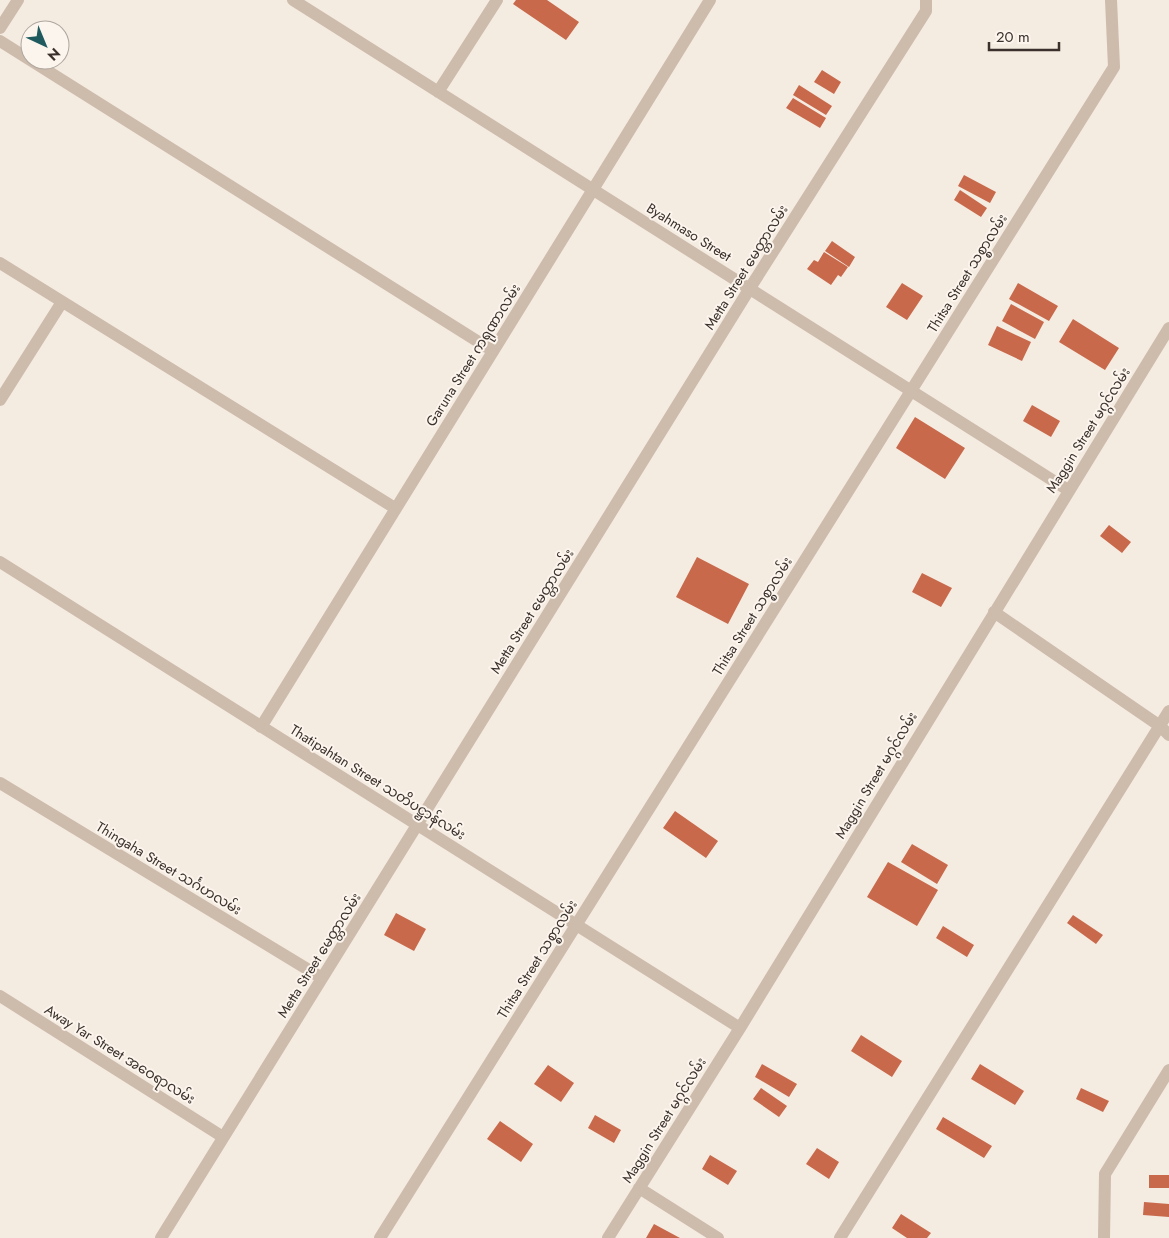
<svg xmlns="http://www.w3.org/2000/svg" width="1169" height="1238" viewBox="0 0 1169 1238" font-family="Jost,'Noto Sans Myanmar',sans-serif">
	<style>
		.building { fill: #c8694b }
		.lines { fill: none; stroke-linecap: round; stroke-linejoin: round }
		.minor { stroke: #cdbbac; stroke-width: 12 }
		.labels { text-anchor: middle; stroke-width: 4; stroke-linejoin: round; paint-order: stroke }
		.street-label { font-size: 14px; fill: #3b302b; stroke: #fbf5ee }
	</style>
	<rect width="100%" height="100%" fill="#f4ebe1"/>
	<!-- building -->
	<path class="building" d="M516 0H547L579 22 566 40 513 4Z
		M822 70 841 82 834 94 814 82Z
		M799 85 832 106 826 115 793 95Z
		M793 98 826 118 820 128 786 108Z
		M964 175 996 192 990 203 958 186Z
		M960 190 987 208 981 217 954 200Z
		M832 241 855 257 849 267 825 251Z
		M824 252 848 267 841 277 838 275 831 285 807 269 814 260 818 262Z
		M902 283 923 296 907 320 886 307Z
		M1018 283 1058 306 1049 321 1009 299Z
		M1011 304 1044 322 1035 339 1002 321Z
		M1073 319 1119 348 1105 370 1059 342Z
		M997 326 1031 342 1022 361 988 345Z
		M1032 405 1060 421 1051 437 1023 421Z
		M915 417 965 448 945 479 896 448Z
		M1109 525 1131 542 1122 553 1100 536Z
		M697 557 749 584 728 624 676 597Z
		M922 573 952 588 941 607 912 592Z
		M675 811 718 841 706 858 663 828Z
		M912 844 948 865 937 884 901 862Z
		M888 862 938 890 917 926 867 897Z
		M396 913 426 929 414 951 384 935Z
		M1073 915 1103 935 1096 944 1067 923Z
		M943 926 974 945 967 957 936 938Z
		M861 1035 902 1061 892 1077 851 1051Z
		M762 1064 797 1084 789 1097 755 1077Z
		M980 1064 1024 1091 1015 1105 971 1079Z
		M548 1065 574 1083 561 1102 534 1084Z
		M761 1088 787 1106 779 1117 753 1099Z
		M1081 1088 1109 1101 1103 1112 1076 1099Z
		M595 1115 621 1130 614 1143 588 1128Z
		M943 1117 992 1146 984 1158 936 1129Z
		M500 1121 533 1144 521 1162 487 1139Z
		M817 1148 839 1162 829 1179 806 1164Z
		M710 1155 737 1171 728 1185 702 1169Z
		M1149 1175H1169V1188H1149Z
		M1144 1202 1169 1204V1217L1143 1215Z
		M901 1214 931 1233 927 1238H907L892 1228Z
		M654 1224 680 1238H646Z"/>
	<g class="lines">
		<!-- minor -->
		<path class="minor" d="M293 0 1068 490
			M0 28 18 0
			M0 41 493 351
			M438 92 497 0
			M0 263 395 508
			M0 400 62 302
			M0 562 740 1028
			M994 612 1160 726 1169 735
			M261 727 710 0
			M0 783 322 978
			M0 996 223 1137
			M639 1188 718 1238
			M161 1238 750 288 926 11V0
			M380 1238 1114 67 1111 0
			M608 1238 740 1028 1169 328
			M840 1238 1169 711
			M1104 1238 1105 1174 1169 1070"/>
	</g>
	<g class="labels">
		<!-- street labels -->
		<g class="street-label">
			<text transform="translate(689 232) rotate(32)" y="5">Byahmaso Street</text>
			<text transform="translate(746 267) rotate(-58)" y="5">Metta Street မေတ္တာလမ်း</text>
			<text transform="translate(967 273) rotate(-58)" y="5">Thitsa Street သစ္စာလမ်း</text>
			<text transform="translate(473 355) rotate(-58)" y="5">Garuna Street ကရုဏာလမ်း</text>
			<text transform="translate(1088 430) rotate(-58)" y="5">Maggin Street မဂ္ဂင်လမ်း</text>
			<text transform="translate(532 611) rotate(-58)" y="5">Metta Street မေတ္တာလမ်း</text>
			<text transform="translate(752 616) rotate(-58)" y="5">Thitsa Street သစ္စာလမ်း</text>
			<text transform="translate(876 775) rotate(-59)" y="5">Maggin Street မဂ္ဂင်လမ်း</text>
			<text transform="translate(378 782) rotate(32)" y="5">Thatipahtan Street သတိပဋ္ဌာန်လမ်း</text>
			<text transform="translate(169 868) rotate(31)" y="5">Thingaha Street သင်္ဂဟလမ်း</text>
			<text transform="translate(319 955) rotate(-58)" y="5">Metta Street မေတ္တာလမ်း</text>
			<text transform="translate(537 959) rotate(-58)" y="5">Thitsa Street သစ္စာလမ်း</text>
			<text transform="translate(120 1054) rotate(32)" y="5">Away Yar Street အဝေရာလမ်း</text>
			<text transform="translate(664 1120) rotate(-58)" y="5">Maggin Street မဂ္ဂင်လမ်း</text>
		</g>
	</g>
	<!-- north arrow -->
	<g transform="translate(45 45) rotate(136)"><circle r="24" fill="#fbf5ee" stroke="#aea6a0"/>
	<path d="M0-4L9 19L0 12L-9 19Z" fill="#1f5a5e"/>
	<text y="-8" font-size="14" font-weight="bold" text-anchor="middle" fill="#3b302b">N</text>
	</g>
	<!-- scale -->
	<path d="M989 42v8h70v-8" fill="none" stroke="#3b302b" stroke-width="2.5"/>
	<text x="996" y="42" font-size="15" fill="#3b302b" stroke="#fbf5ee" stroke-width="4" paint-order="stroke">20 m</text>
</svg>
